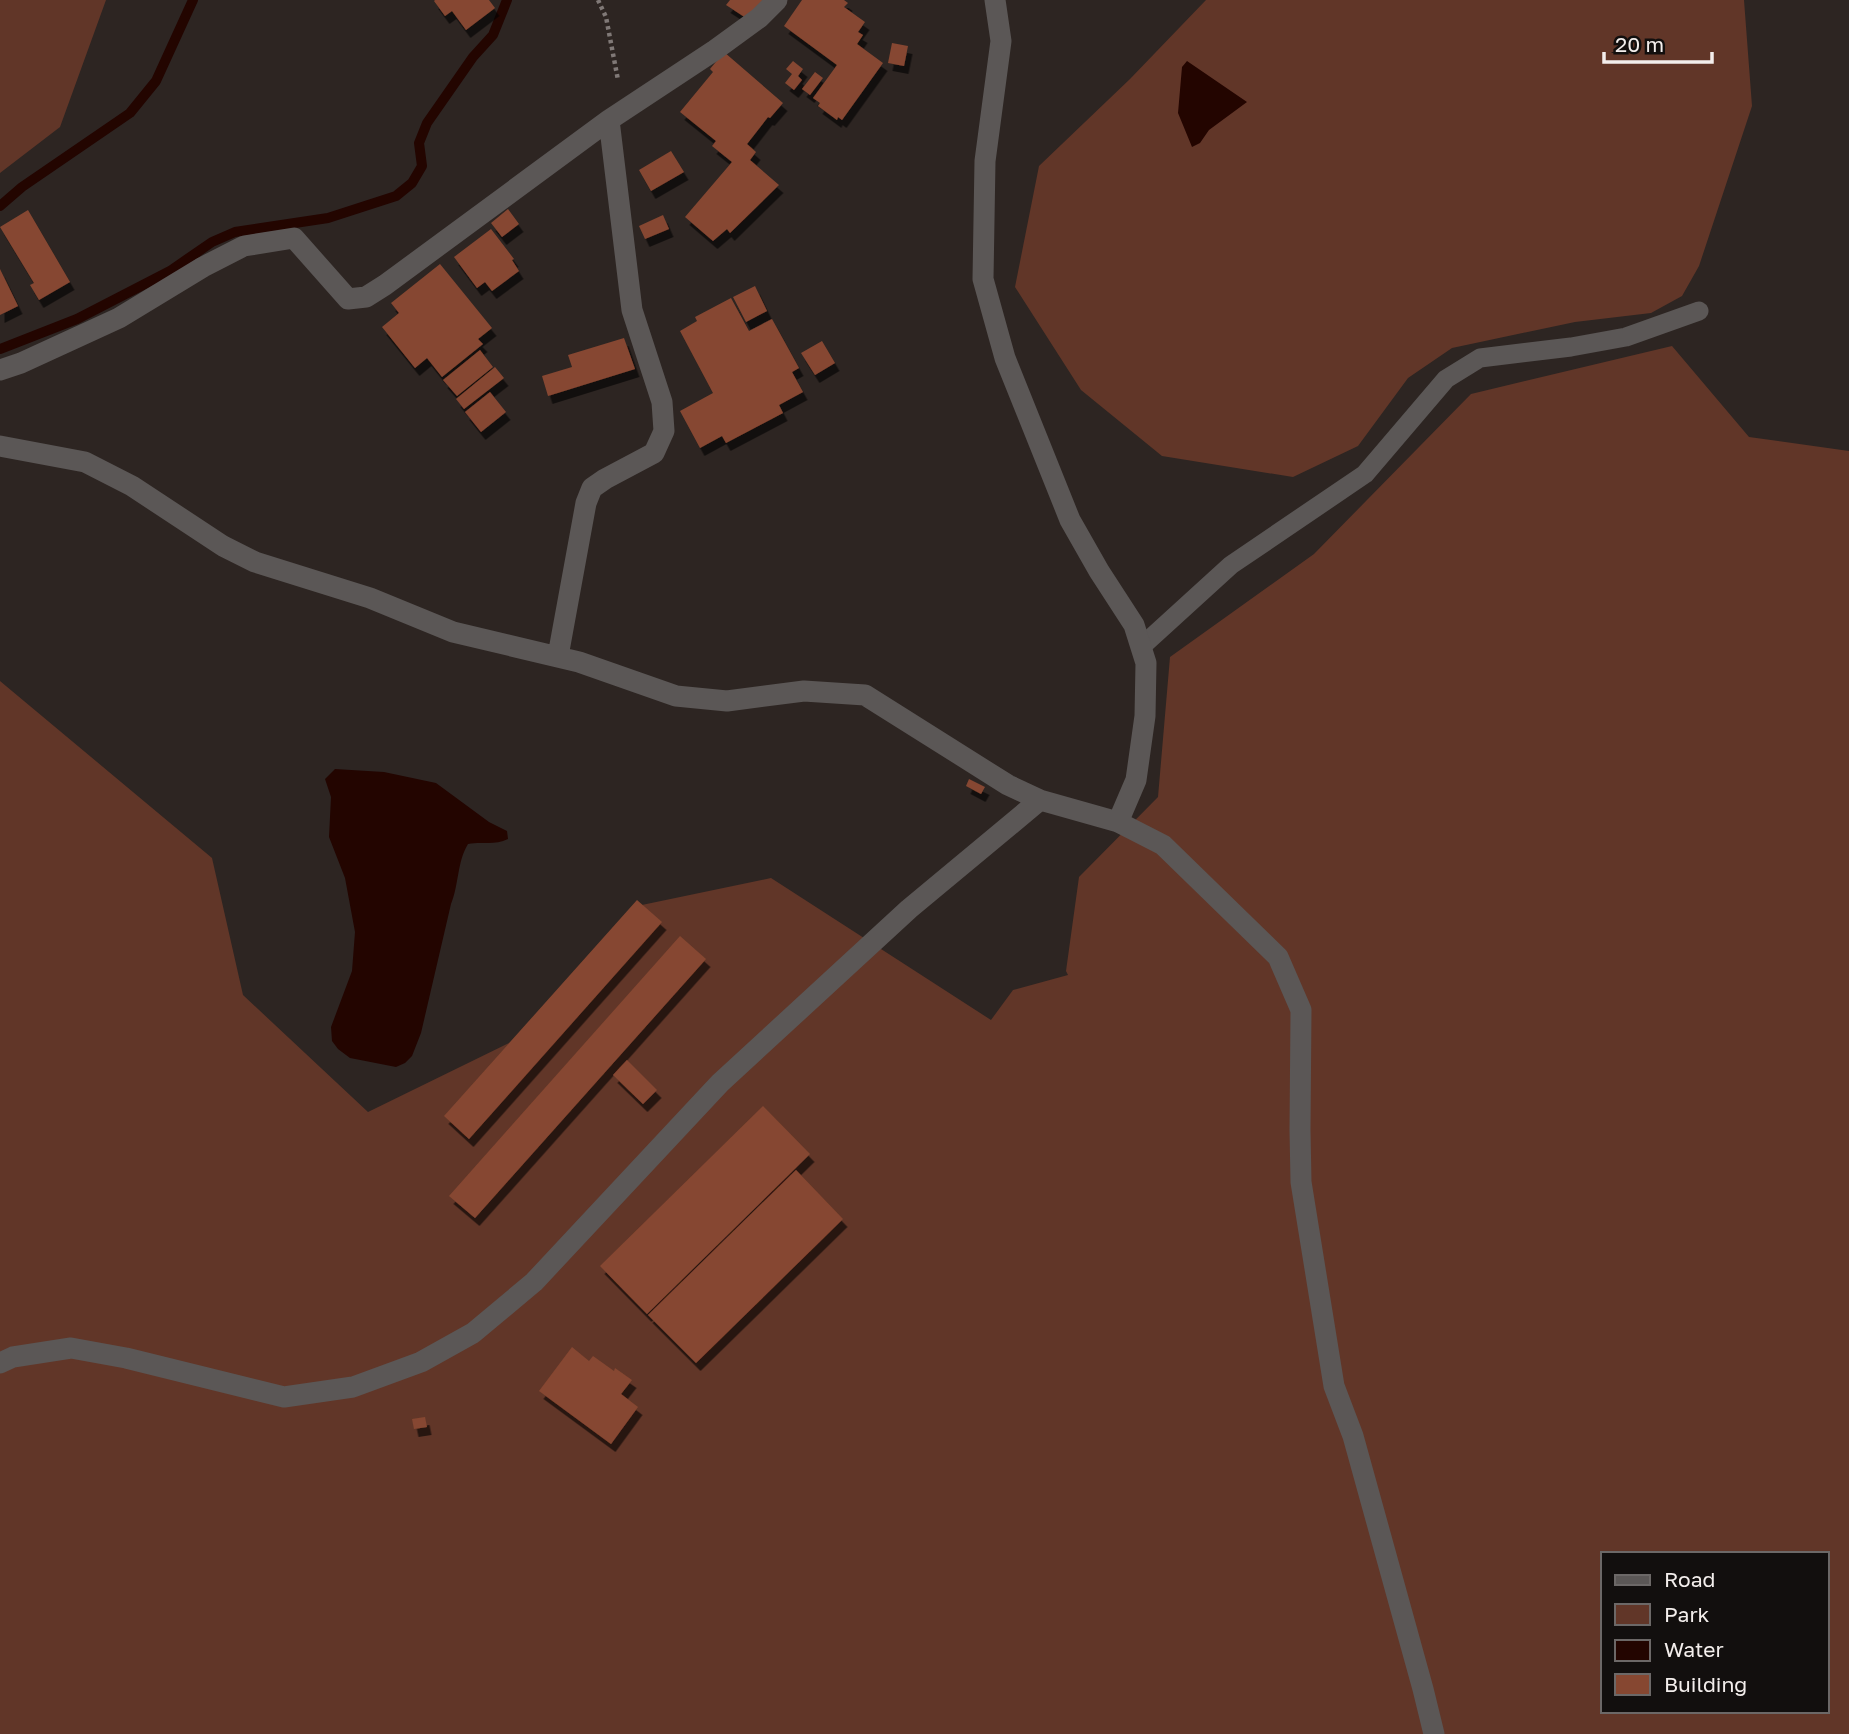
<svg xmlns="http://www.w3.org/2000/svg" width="1849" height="1734" viewBox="0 0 1849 1734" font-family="'Golos Text',sans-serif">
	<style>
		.green { fill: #613628; fill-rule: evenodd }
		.water { fill: #230500 }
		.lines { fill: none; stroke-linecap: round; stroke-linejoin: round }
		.stream { stroke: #230500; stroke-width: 10 }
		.building { fill: #864731; filter: url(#shadow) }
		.path { stroke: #807977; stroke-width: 4.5; stroke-dasharray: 3.5 3.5; stroke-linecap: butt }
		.service { stroke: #5b5756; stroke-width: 19 }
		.minor { stroke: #5b5756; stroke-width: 21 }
	</style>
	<defs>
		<filter id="shadow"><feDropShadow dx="4.5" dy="8" stdDeviation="0" flood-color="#0009"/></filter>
	</defs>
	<rect width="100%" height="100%" fill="#2d2522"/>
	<!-- green -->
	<path class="green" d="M0 0H106L60 127 0 173Z
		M1206 0H1744L1752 106 1699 266 1682 296 1651 313 1575 322 1452 348 1408 378 1358 446 1293 477 1162 456 1081 390 1015 287 1039 166 1130 79Z
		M1672 346 1749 437 1849 451V1734H0V681L212 858 243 995 368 1112 560 1018 637 906 771 878 991 1020 1013 990 1068 975 1066 971 1079 877 1158 797 1170 657 1314 554 1471 394ZM1602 1554H1826V1711H1602Z"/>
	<!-- water -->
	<path class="water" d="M1187 61 1247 102 1209 130 1200 143 1192 147 1178 113 1182 67Z
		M335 769 384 772 436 783 489 822 507 831 508 839C495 846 482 841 468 844 457 862 459 885 451 904L421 1033 412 1056 405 1063 396 1067 350 1058 338 1049 332 1041 331 1027 352 971 355 932 345 878 329 837 331 797 325 779Z"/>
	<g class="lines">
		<!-- stream -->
		<path class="stream" d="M0 206 22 187 130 113 156 81 193 0
			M0 349 77 319 170 271 212 242 235 232 328 218 396 196 412 183 422 166 419 143 427 123 473 57 493 35 507 0"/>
	</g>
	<!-- building -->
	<path class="building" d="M435 0H489L495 8 466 30 452 11 445 16 434 1Z
		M730 0H767L746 18 726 5Z
		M802 0H844L848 3 844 7 865 22 858 32 863 35 857 44 883 63 842 120 838 117 837 120 818 106 820 103 813 98 837 65 784 26Z
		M892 43 908 46 904 66 888 63Z
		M724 52 783 103 770 118 768 117 747 144 756 152 750 160 779 185 730 233 727 229 713 241 685 217 732 162 712 146 716 141 680 112 713 72 710 69Z
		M793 61 803 69 798 76 802 80 794 90 785 83 792 74 786 69Z
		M815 72 823 78 810 95 802 89Z
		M671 151 684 172 651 191 639 170Z
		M508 209 519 224 502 237 491 223Z
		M28 210 70 282 39 300 30 285 34 283 0 227Z
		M663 215 669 229 645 239 639 226Z
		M491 229 514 259 512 260 519 271 492 291 485 282 477 288 454 257Z
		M440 264 492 328 478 339 483 344 442 377 427 358 415 368 382 327 399 313 391 303Z
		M0 269 18 306 0 315Z
		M755 286 767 311 746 322 733 297Z
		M731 298 749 331 772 319 799 368 792 372 803 392 779 405 783 413 726 443 722 436 700 448 680 411 713 393 680 331 697 321 695 317Z
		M624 338 635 369 548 396 542 376 572 367 568 355Z
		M822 341 835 363 815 375 801 353Z
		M480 350 493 367 457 396 443 380Z
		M495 367 504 378 464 409 456 399Z
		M490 392 506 412 481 432 465 412Z
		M969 779 985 787 981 794 966 786Z
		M637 900 662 922 469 1139 444 1116Z
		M680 936 706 959 475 1218 449 1196Z
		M627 1060 657 1090 643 1104 613 1075Z
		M763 1106 810 1154 647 1314 600 1266Z
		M796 1170 843 1219 696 1363 648 1315Z
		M572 1347 589 1361 593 1356 614 1371 615 1368 632 1380 621 1394 638 1407 611 1444 539 1391Z
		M425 1417 427 1427 414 1429 412 1419Z"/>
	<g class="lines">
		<!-- path -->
		<path class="path" d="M598 0 606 17 618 80"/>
		<!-- service -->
		<path class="service" d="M1141 647 1231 565 1365 474 1446 379 1480 358 1571 347 1626 337 1699 311"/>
		<!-- minor -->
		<path class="minor" d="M995 0 1001 41 985 161 983 279 1005 358 1070 520 1099 571 1134 625 1146 663 1145 716 1136 780 1118 822
			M0 370 21 363 119 318 203 267 244 246 294 238 348 299 366 297 385 285 609 120 715 50 759 18 777 0
			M0 446 85 462 132 486 223 546 255 562 370 598 453 632 579 662 676 696 727 701 804 691 865 695 1008 785 1040 800 1118 822 1163 845 1278 957 1301 1010 1300 1130 1301 1182 1334 1386 1353 1436 1423 1689 1434 1734
			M558 656 586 503 592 488 605 479 654 453 664 431 662 402 632 310 609 120
			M0 1363 13 1357 71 1348 126 1358 284 1397 353 1387 421 1362 473 1333 534 1282 720 1083 909 909 1040 800"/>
	</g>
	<!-- legend -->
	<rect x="1601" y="1552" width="228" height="161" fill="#120f0e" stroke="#6c6867" stroke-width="2"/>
	<rect x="1615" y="1575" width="35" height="10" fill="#5b5756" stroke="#6c6867" stroke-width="2"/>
	<text x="1664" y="1587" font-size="21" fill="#f3eeec">Road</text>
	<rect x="1615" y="1604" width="35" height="21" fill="#613628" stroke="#6c6867" stroke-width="2"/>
	<text x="1664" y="1622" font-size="21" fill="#f3eeec">Park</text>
	<rect x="1615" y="1640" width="35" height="21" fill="#230500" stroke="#6c6867" stroke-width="2"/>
	<text x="1664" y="1657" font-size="21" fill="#f3eeec">Water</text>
	<rect x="1615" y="1674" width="35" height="21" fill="#864731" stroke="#6c6867" stroke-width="2"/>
	<text x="1664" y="1692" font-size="21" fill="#f3eeec">Building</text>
	<!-- scale -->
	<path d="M1604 52v10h108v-10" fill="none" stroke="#f3eeec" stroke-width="3.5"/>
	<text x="1615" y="52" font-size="21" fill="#f3eeec" stroke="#120f0e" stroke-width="5" paint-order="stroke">20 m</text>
</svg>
